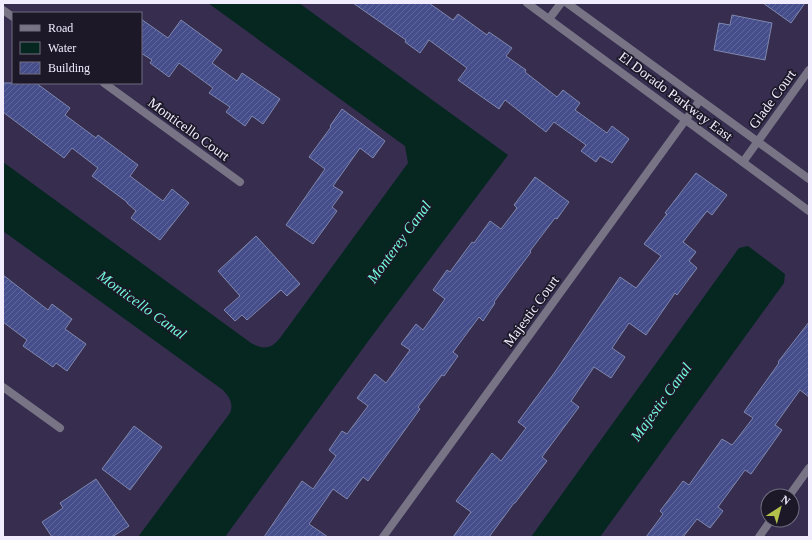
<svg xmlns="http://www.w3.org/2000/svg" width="812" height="540" viewBox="0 0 812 540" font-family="'Times New Roman',serif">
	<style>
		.water { fill: #062720 }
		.building { fill: url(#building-hatch); stroke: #7f87ae }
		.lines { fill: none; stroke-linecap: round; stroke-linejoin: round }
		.minor { stroke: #787485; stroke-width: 8 }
		.tertiary { stroke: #787485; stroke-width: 8 }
		.labels { text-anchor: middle; stroke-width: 3.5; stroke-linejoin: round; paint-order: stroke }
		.street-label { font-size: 14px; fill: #f1edfe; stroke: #1c1828 }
		.water-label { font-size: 15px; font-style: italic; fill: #71fbdb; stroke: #1c1828 }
	</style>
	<defs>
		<pattern id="building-hatch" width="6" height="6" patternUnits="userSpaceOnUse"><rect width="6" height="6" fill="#454d8a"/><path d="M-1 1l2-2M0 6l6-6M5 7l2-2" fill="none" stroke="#60679c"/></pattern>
	</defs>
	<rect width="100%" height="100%" fill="#362d4f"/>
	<!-- water -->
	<path class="water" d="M208 3H299L508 155 372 336 225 537H138L230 413C234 403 229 397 223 390L3 231V162L251 343C264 350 271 349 280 338L408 163 405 146Z
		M748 246 785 274 784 283 600 537H531L739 248Z"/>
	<!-- building -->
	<path class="building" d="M353 3H429L453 20 458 14 487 35 489 32 512 48 506 56 526 70 525 72 557 97 563 90 580 103 575 110 607 133 612 126 629 139 612 163 600 156 596 162 581 151 586 145 554 122 546 132 505 100 499 109 458 80 467 68 429 40 420 53 405 42 406 40Z
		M763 3H805L791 23Z
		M732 15 772 23 765 60 714 50 719 23 730 25Z
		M141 19 168 38 181 20 222 50 212 63 237 81 242 73 280 99 263 124 252 116 245 126 226 112 230 107 209 93 213 88 179 63 169 77 150 63 152 60 141 53Z
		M3 83H36L70 108 65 115 96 138 98 135 138 165 130 176 163 201 172 189 189 203 160 240 131 218 136 211 127 203V202L92 176 98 168 72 148 64 158 3 112Z
		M342 109 385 141 373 158 360 148 333 186 343 192 332 207 337 211 313 244 286 225 325 169 309 157 331 127 330 126Z
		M696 173 727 195 712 215 707 211 683 242 696 252 689 261 697 268 677 295 675 293 646 335 629 323 612 348 625 357 611 378 594 367 571 401 579 407 542 457 547 461 515 503H514L489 537H453L471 512 456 501 492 453 501 461 526 428 518 422 555 372 620 277 636 288 661 256 644 244 667 214 665 213Z
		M535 177 569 202 557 219 555 218 530 251 531 252 494 302 495 303 483 321 479 317 453 352 458 356 444 376 442 375 418 407 420 409 368 481 363 477 347 499 333 489 309 524 328 537H264L302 481 313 489 336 456 329 450 342 431 347 434 368 406 357 398 375 374 386 383 410 350 401 344 416 324 423 330 445 299 433 290 447 270 450 272 472 242 474 243 490 221 501 229 517 208 514 205Z
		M256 236 300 284 287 296 281 290 247 320 242 315 235 321 224 310 240 296 218 271Z
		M3 275 48 310 52 304 72 319 65 329 86 344 67 371 56 363 53 367 23 346 27 340 3 322Z
		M809 322V397L800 390 775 425 782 430 751 474 745 470 718 507 723 511 710 528 697 519 683 537H646L663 514 660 511 683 481 689 485 722 439 732 445 737 439 753 418 744 412 779 363 778 362Z
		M134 426 162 447 130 490 102 469Z
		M96 479 129 526 112 537H52L42 522 63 508 60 503Z"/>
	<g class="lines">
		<!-- minor -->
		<path class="minor" d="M3 10 13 17
			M549 19 561 3
			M104 83 240 182
			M743 162 809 70
			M3 387 60 428
			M789 496 809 468
			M383 537 700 100
			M759 537 771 520"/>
		<!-- tertiary -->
		<path class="tertiary" d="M527 3 809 211
			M567 3 809 179"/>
	</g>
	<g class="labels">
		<!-- street labels -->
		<g class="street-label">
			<text transform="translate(676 96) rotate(37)" y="5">El Dorado Parkway East</text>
			<text transform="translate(772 99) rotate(-54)" y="5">Glade Court</text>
			<text transform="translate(189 129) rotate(36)" y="5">Monticello Court</text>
			<text transform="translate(531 311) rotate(-54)" y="5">Majestic Court</text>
		</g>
		<!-- water labels -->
		<g class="water-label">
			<text transform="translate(399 242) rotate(-54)" y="5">Monterey Canal</text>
			<text transform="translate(142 305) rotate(36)" y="5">Monticello Canal</text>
			<text transform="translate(661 402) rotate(-54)" y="5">Majestic Canal</text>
		</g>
	</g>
	<!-- border -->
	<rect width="812" height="540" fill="none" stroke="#f1edfe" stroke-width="8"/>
	<!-- legend -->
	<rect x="12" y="12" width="130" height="72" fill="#1c1828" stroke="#716d7e"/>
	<rect x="20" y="25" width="20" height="6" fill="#787485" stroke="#716d7e"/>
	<text x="48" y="32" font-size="12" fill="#f1edfe">Road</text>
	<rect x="20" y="42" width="20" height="12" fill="#062720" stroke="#716d7e"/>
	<text x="48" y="52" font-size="12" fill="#f1edfe">Water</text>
	<rect x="20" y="62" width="20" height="12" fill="url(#building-hatch)" stroke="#716d7e"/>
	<text x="48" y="72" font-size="12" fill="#f1edfe">Building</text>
	<!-- north arrow -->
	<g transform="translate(780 508) rotate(36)"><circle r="19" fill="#1c1828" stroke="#716d7e"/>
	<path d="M0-3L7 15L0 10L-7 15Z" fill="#b4c24b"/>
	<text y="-6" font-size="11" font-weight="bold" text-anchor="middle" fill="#f1edfe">N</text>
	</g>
</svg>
